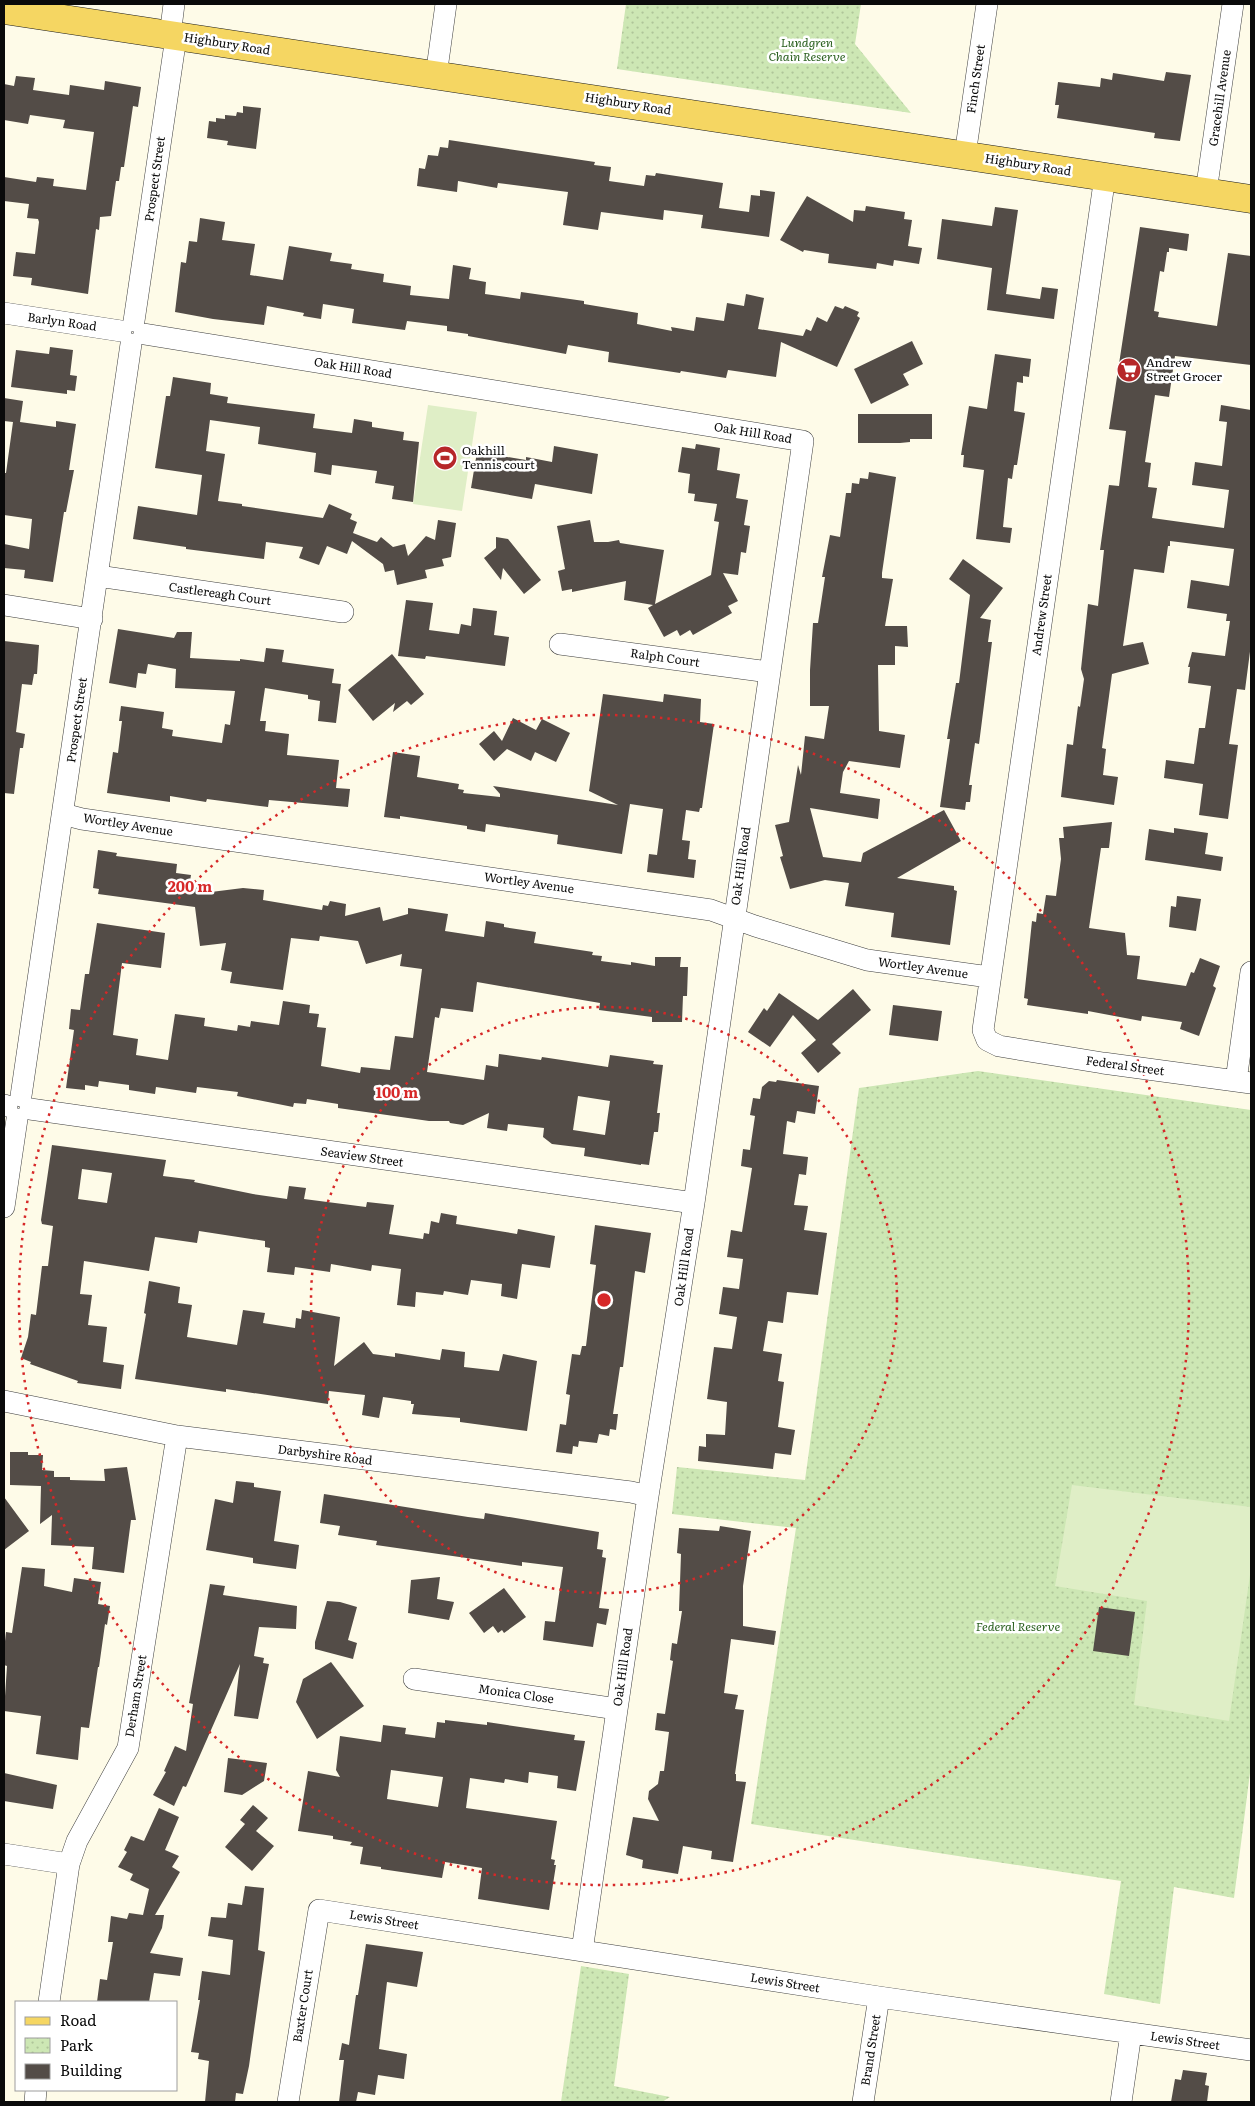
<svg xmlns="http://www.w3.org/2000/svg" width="1255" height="2106" viewBox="0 0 1255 2106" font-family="Literata,serif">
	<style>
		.park { fill: url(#park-dots) }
		.pitch { fill: #dfeec6 }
		.building { fill: #534c47; fill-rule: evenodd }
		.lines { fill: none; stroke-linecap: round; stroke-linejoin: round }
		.minor-casing { stroke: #3d3d3d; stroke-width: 22 }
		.major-casing { stroke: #1b1b1b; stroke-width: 29 }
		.minor { stroke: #fff; stroke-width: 21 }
		.major { stroke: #f5d662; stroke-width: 28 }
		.ring { fill: none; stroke: #d62828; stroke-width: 2.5; stroke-dasharray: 2.5 5 }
		.labels { text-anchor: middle; stroke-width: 5; stroke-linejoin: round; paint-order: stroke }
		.park-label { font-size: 12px; font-style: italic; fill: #295f1e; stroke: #fff }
		.street-label { font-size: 12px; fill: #0a0a0a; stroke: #fff }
		.poi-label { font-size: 12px; fill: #0a0a0a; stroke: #fff; text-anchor: start }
		.centre { fill: #d62828; stroke: #fff; stroke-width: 2.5 }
		.ring-label { font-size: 15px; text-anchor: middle; font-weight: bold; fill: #d62828; stroke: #fff; stroke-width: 5; stroke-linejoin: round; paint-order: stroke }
	</style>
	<defs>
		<pattern id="park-dots" width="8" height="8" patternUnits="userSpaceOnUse" patternTransform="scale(1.25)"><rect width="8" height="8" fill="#cde7b4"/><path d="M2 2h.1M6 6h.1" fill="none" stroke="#afc599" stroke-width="1.8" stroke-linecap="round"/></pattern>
	</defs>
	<rect width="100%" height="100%" fill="#fefbe8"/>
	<!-- park -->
	<path class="park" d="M626 4H861L855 44 911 113 617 69Z
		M978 1071 1251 1110V1765L1234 1898 1174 1887 1160 2004 1104 1994 1121 1881 751 1824 796 1528 672 1514 677 1467 805 1480 859 1088Z
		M581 1966 629 1974 614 2086 670 2097 662 2102H561Z"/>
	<!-- pitch -->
	<path class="pitch" d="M428 405 477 412 462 511 413 504Z
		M1072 1485 1251 1507V1568L1229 1721 1134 1705 1147 1601 1055 1586Z"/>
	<!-- building -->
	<path class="building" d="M1166 72 1191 75 1180 141 1154 138 1155 133 1057 118 1059 105H1055L1058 82 1100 87 1101 78 1112 80 1113 73 1164 81Z
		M16 76 35 78 33 90 69 95 70 85 104 90 105 81 141 87 138 107 133 106 124 167H121L119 181H116L111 216 100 217 99 230 96 229 88 294 31 285 32 278 13 276 16 252 35 254 39 222 38 219 27 218 29 204 4 201V177L36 182 37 177 54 179 53 186 86 190 94 132 63 128 65 120 30 115 28 124 4 120V84L14 86Z
		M243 106 261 108 256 149 227 145 228 141 207 138 209 121 216 122V118L225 119V115L236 116 237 112 243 113Z
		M449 140 595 162 594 165 611 167 609 181 644 186 646 175 655 176 656 173 723 183 719 208 749 212 751 195 760 196V190L775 192 769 237 701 228 703 215 664 210 663 220 601 212 598 230 563 225 568 192 498 183 497 188 458 181 457 192 417 186 419 168 425 169 428 155 438 156 440 147 448 148Z
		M807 196 853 222 854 210 865 211 866 206 905 212 904 219 912 220 908 246 922 248 919 264 894 260 893 266 877 263 876 269 828 263 829 254 804 250 803 252 780 240Z
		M995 207 1018 210 1006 294 1040 299 1042 287 1058 289 1054 319 987 310 992 268 937 259 942 219 992 226Z
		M200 218 225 222 222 240 255 244 250 275 283 280 289 246 332 253 330 261 352 264 351 269 384 274 383 282 411 286 410 295 449 299 453 265 471 268 469 279 486 282 485 294 520 299 521 292 584 301V304L638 313 637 324 672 331 671 327 694 331 696 317 724 321 727 303 744 306 746 294 764 298 758 329 803 336 806 329 811 331 817 317 827 322 835 306 843 309 845 306 859 312 857 316 860 318 837 367 781 342 776 377 728 370 726 378 681 371 680 373 608 362 609 352 568 345 566 354 468 336V334L447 331V326L407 321 405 330 352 323 354 309 323 304 321 319 303 316 304 313 267 306 264 325 213 319 175 312 181 262 186 263 189 241 197 242Z
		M1140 227 1189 234 1187 251 1169 248V252H1167L1164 272 1160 271 1154 311 1159 312 1158 317 1217 326 1228 253 1251 256V365L1175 356 1169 397 1155 395 1145 462 1151 463 1148 487 1157 488 1152 518 1224 528 1229 490 1192 485 1195 462 1222 466 1227 422 1219 421 1221 405 1251 410V644L1245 690 1237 689 1229 744 1238 745 1228 819 1199 815 1203 784 1164 778 1166 760 1194 764 1199 728H1205L1211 686 1188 683 1190 667H1188L1192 652 1225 656 1230 621H1226L1227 614 1187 608 1191 580 1229 586 1234 549 1170 541V546H1168L1164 573 1134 569 1123 646 1143 642 1149 664 1112 674 1102 748 1106 749 1103 775 1118 777 1114 805 1061 797 1067 744 1073 745 1078 706 1080 707 1084 679 1081 669 1088 604 1098 606 1104 550H1100L1109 485 1119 486 1126 431 1109 429Z
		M912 341 923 364 903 374 909 385 871 404 854 369Z
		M50 347 73 350 70 375 77 376 75 391 67 390V394L11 387 16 350 49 354Z
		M995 354 1031 359 1029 377 1023 376V383L1017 382 1014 411 1025 413 1017 465H1014L1012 479 1008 478 1003 527 1012 528 1010 543 976 539 984 470 963 467 964 455H961L969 406 987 409Z
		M173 377 211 383 210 394 228 397 227 403 315 414 313 428 352 433 354 419 372 422V427L404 432 403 440 419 442 413 502 392 499 394 486 375 483 377 471 332 465 331 475 314 472 316 453 258 444 260 427 210 420 206 451 225 454 218 501 242 504V506L323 518 329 504 352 514 350 519 357 522 353 533 377 542 381 537 393 547 405 544 408 556 426 536 435 540 438 520 456 523 451 557 442 559 444 566 425 570 427 578 397 585 394 570 385 572 383 564 352 541 347 554 327 546 319 565 299 558 303 547 266 542 264 559 186 549V547L133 539 138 506 197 515 202 475 155 468 166 396H170Z
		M4 398 23 401 20 422 56 427V421L76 424 69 470H74L66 512H64L53 582 24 578 25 570 4 568V544L29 549 32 519 4 515V473H6L13 422 4 421Z
		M858 414H932V439H910V442L900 443H858Z
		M696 444 720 448 717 470 740 474 736 498 748 500 744 525 750 526 746 553 741 552 738 575 723 573 738 601 728 606 732 613 693 635 690 630 680 636 677 630 664 637 648 608 653 605 624 600 626 581 572 592V589L562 591 558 571 565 569 557 526 590 520 594 542H608L619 540 620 543 664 550 655 604 711 575 719 522 714 521 717 504 694 501 695 494 688 493 690 474 678 472 682 447 695 449Z
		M554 446 598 454 592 494 535 484 532 499 471 488 477 452 526 460V457L552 462Z
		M869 472 896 477 882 573V578L893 579 885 626H907L908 647 895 646V665H878L879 731 905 735 900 768 849 761 843 772 840 793 880 799 878 819 810 808 823 857 861 862 863 853 944 810 961 841 897 878 954 886V890L957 891 950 945 891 937 894 913 845 906 849 883 825 880 790 889 780 857 783 856 775 825 789 822 798 765 801 775 805 736 824 739 829 706H810V670L813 623H818L825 577H822L830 535 840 537 846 493H851L852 483 859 484 860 478 868 479Z
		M496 537 508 539 541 580 524 594 503 568 501 580 484 558 496 548Z
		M963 559 1003 588 980 618 991 620 988 642H992L979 744 975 743 969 785H972L970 802H966L965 810 940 807 950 739H947L956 683H959L970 595 949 579Z
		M406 600 433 603 429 630 459 634 461 624 471 626 473 608 497 611 494 635 509 637 505 666 426 656 425 659 398 656Z
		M118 629 174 638 177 632H192L190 658 240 661V659L264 662 266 648 284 650 282 662 334 669 332 683 341 684 336 723 318 721 320 701 308 699V695L265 688 260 721H266L265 731 289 734 287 755 339 760 336 788 350 789 348 807 269 800 268 807 207 799 206 802 170 796V802L107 793 113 752 118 753 122 721H119L121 706 164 712 162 728 173 730 172 736 222 743 225 724 230 725 235 691 175 688 176 669 148 664 146 674 138 673 136 688 109 683Z
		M4 641 39 645 37 674H34L32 685 22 684 16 732 25 734 23 748H20L14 794 4 793Z
		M392 654 424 694 411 705 407 701 393 712 395 703 373 721 348 690Z
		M603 694 663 702 664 694 701 699 700 722 714 724 702 808H700L699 812 686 810 682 840 690 841 688 859 696 860 694 878 647 872 649 854 657 855 663 809 630 804 622 854 557 844 558 835 486 824 485 832 467 829V826L400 816V819L384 817 393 752 420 756 417 777 459 784 458 789 464 790 463 793 500 797V794L493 786 618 805 589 791Z
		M513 718 536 730 542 719 570 733 556 762 535 752 531 761 507 749 494 761 479 744 494 731 502 741Z
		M1112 822 1109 848H1101L1089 928 1125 933 1127 955 1140 956 1137 979 1186 986 1191 972 1194 973 1200 958 1220 966 1213 986 1216 988 1199 1036 1180 1029 1182 1022 1142 1016 1141 1021 1088 1011V1014L1027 1005 1028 999 1024 998 1032 921 1036 922 1037 913 1043 914 1046 895 1056 896 1061 859 1059 838H1064L1063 827Z
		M1174 828 1208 833 1205 854 1223 857 1221 871 1145 860 1149 829 1174 833Z
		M98 850 117 853 116 856 177 864 176 873 191 875 189 887 210 884 211 892 243 888 264 890 263 900 322 910 323 905 328 906 330 901 346 904 345 916 380 907 383 921 408 914V908L448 914 445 931 484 937 486 921 504 924V927L536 932 534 943 593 952 592 955 602 956 601 961 631 965V962L655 966V957H681L680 967H688L687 996H683L682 1022H652V1017L599 1010 600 1003 477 982 473 1012 441 1008 439 1018 435 1017 427 1072 484 1080 486 1065 498 1067 499 1054 541 1060 542 1057 608 1067 610 1055 654 1061 653 1064 663 1065 657 1113H660L658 1132H654L649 1165 641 1164V1165L584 1156 585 1148 552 1144 543 1137 544 1128 508 1124 507 1131 487 1128 489 1113 463 1125 450 1123 449 1121H429L338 1108V1104L307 1099 306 1104 294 1103 293 1107 237 1096 238 1092 197 1087 196 1093 156 1087 155 1094 129 1090V1085L99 1081 98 1087 85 1085V1090L66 1088 74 1030 69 1029 71 1009 80 1010 85 974H89L97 923 165 933 161 968 122 963 113 1035 138 1039 136 1055 168 1060 175 1014 205 1018 204 1026 237 1031 238 1025 250 1027 251 1021 279 1025 283 1001 310 1005 309 1013 319 1014 317 1027 326 1028 321 1066 360 1073 361 1067 390 1070 395 1036 413 1038 422 969 400 966 402 954 366 964 358 941 320 936 319 941 291 938 283 990 230 983 232 972 221 970 226 943 200 946 195 907 98 894 99 889 93 888ZM578 1096 610 1101 605 1135 573 1130Z
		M1177 896 1201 899 1196 931 1169 927 1171 906 1176 907Z
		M853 989 871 1010 832 1044 841 1053 818 1073 801 1053 816 1040 793 1015 770 1047 748 1032 764 1008 767 1011 779 993 818 1020Z
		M893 1005 942 1011 938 1041 889 1035Z
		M777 1080 819 1086 815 1114 797 1111 795 1123 787 1121 783 1154 808 1157 806 1175 799 1174 794 1205 808 1206 804 1230 827 1233 818 1295 787 1292 783 1323 768 1321 763 1351 782 1354 778 1381 784 1382 778 1427 795 1430 791 1455 775 1453 773 1469 698 1461 699 1446 706 1447V1434L725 1435 727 1402 707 1399 714 1347 732 1349 737 1317 719 1314 723 1287 739 1289 743 1259 727 1257 731 1230 742 1232 752 1168 741 1166 743 1149 750 1150 755 1116 750 1115 753 1098 760 1099 762 1087 769 1081 776 1082Z
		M52 1145 166 1160 163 1176 195 1180 194 1182 253 1194 287 1199 289 1186 306 1188 304 1199 366 1207 367 1202 394 1205 389 1234 423 1239 424 1233 429 1234 431 1221 439 1223 441 1213 457 1216 456 1224 517 1234 518 1229 555 1236 550 1268 522 1264 517 1299 501 1296 502 1284 471 1280 468 1295 444 1291 443 1295 416 1292 415 1307 397 1305 401 1269 372 1265 371 1271 331 1264 330 1272 295 1267 294 1275 267 1272 270 1248 265 1247V1241L199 1231 197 1243 155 1237 149 1271 84 1261 80 1294 92 1295 88 1325 107 1327 103 1362 124 1365 121 1389 77 1383 78 1381 30 1364 31 1362 21 1358 28 1337 31 1314 36 1315 42 1266H48L53 1226 42 1224 41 1220ZM82 1169 112 1173 107 1203 78 1199Z
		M595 1225 651 1233 645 1273 635 1271 623 1367H620L613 1414H618L616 1430 610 1429 609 1436 599 1434 597 1443 579 1441 578 1447 573 1446 572 1454 556 1452 560 1424 566 1425 570 1395 566 1394 572 1354 580 1355 582 1346H586L596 1265 590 1264Z
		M149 1281 180 1287 178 1303 192 1305 187 1337 237 1345 243 1310 265 1313 263 1323 295 1328 296 1318 301 1319 302 1310 340 1317 334 1366 364 1342 373 1354 395 1357V1353L440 1360 442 1349 465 1352 464 1367 499 1371 503 1354 537 1361 527 1431 460 1422V1418L412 1414 414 1404H411V1401L383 1397 379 1418 362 1415 365 1395 329 1391 328 1404 226 1389V1392L135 1379 146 1314 144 1313Z
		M10 1452H28V1455H43L42 1470 54 1471V1477H70V1480L105 1481 104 1469 127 1467 136 1520H131L124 1573 92 1569 94 1547 51 1545 52 1515 40 1524 41 1486 10 1485Z
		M236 1481 254 1483V1487L281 1491 274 1541 299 1545 296 1569 253 1563V1558L206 1550 215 1499 233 1503Z
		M324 1494 468 1517 484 1519 485 1513 599 1532 597 1549 603 1550 602 1557 606 1558 599 1608 609 1609 606 1625 597 1623 593 1647 543 1640 545 1621 555 1622 563 1567 522 1562V1566L376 1545 377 1541 338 1535 340 1526 320 1523Z
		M4 1497 29 1531 4 1550Z
		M720 1526 751 1531 743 1586V1626L776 1631 774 1645 731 1639 724 1693 738 1695 735 1709 744 1710 735 1774H736V1781L746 1782 733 1862 711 1859 712 1851 683 1846 678 1874 642 1868 643 1860 626 1855 633 1817 659 1821 648 1799 649 1791 658 1784 660 1771H664L669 1732 655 1730 657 1713 665 1714 673 1661 670 1660 672 1643 677 1644 682 1611H679L681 1554 677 1553 679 1528 719 1531Z
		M22 1567 45 1569 44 1586 72 1592 74 1578 101 1582 98 1604 110 1606 107 1625 105 1624 99 1667H98L89 1728 81 1727 78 1760 36 1754 41 1716 4 1711 7 1666 4 1665V1650L6 1632 12 1633Z
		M440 1577 437 1599 454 1602 449 1620 408 1613 411 1580Z
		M210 1584 225 1586 223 1595 297 1606 296 1629 259 1627 254 1656 264 1658 263 1663 269 1664 258 1719 234 1716 240 1664 186 1787 183 1786 174 1806 153 1795 166 1772 164 1771 175 1746 186 1751 193 1704 189 1703Z
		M504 1588 526 1617 504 1633 502 1630 498 1633 493 1626 484 1633 469 1613Z
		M327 1601 340 1602 357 1607 348 1640 357 1643 353 1659 315 1649V1642Z
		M1099 1607 1135 1612 1129 1656 1093 1651Z
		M331 1662 364 1706 317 1739 296 1702 303 1679Z
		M445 1720 487 1725V1722L507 1725 575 1735 574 1740 585 1741 576 1791 557 1788 558 1776 529 1772 528 1783 505 1779 504 1783 470 1778 466 1808 557 1821 551 1859 555 1860 554 1865H556L549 1910 478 1899 482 1868 445 1862 442 1878 381 1869V1867L360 1864 363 1847 350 1845 352 1842 333 1839V1836L298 1831 308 1771 340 1777 336 1770 340 1736 381 1742 383 1725 406 1728 405 1734 435 1738 437 1722 445 1723ZM391 1770 443 1777 438 1807 387 1799Z
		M228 1758 267 1763 264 1781 242 1795 224 1792Z
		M4 1773 57 1785 53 1809 4 1801Z
		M253 1805 268 1818 256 1831 274 1846 252 1871 225 1847 245 1824 240 1820Z
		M159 1808 179 1817 165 1850 179 1856 172 1867 180 1872 155 1915H164L162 1928 150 1953 183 1958 180 1976 154 1973 149 2002H97L100 1979 107 1980 113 1942H108L111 1916 127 1919 129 1913 143 1915 149 1889 130 1880 133 1874 118 1867 127 1852 124 1850 131 1836 144 1841Z
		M245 1886 264 1888 258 1950 265 1952 249 2066 243 2094 236 2093 235 2102H205L209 2061 198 2059 199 2053 191 2052 200 2000H198L202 1971 230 1975 233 1940 208 1936 211 1917 226 1918 228 1903 242 1905Z
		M366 1944 423 1952 417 1987 387 1982 379 2049 407 2054 404 2079 378 2075 375 2095 358 2092 356 2102H339L344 2060H339L342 2043 349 2045 356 1995H358Z
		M1183 2070 1207 2073 1205 2085 1209 2086 1207 2102H1171L1175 2079 1181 2080Z"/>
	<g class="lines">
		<defs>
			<path id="minor" d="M170 36 174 4
				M436 76 446 4
				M965 155 987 4
				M1105 176 983 1030 987 1040 999 1046 1103 1063 1251 1083
				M1206 192 1233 4
				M4 313 121 331
				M134 321 176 37
				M144 334 803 441 694 1203 648 1496 582 1951
				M98 576 343 612
				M4 605 92 619
				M560 644 769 672
				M63 814 82 819 711 910 755 926 867 960 989 977
				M1236 1081 1251 972
				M21 1096 131 344
				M4 1105 7 1106
				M30 1109 694 1203
				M4 1207 17 1119
				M4 1401 177 1436 631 1492 648 1496
				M414 1679 617 1709
				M4 1854 69 1864
				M49 2002 69 1864 77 1841 128 1748 177 1436
				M35 2102 36 2090
				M288 2102 319 1910 879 1997 1251 2050
				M863 2102 879 1997
				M1121 2102 1131 2033"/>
			<path id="major" d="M4 10 1251 199"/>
		</defs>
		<!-- minor casing -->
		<use href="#minor" class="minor-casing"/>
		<!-- major casing -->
		<use href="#major" class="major-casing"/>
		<!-- minor -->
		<use href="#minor" class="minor"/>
		<!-- major -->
		<use href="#major" class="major"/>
	</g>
	<!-- distance rings -->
	<g class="ring">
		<circle cx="604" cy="1300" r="293"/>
		<circle cx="604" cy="1300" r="585"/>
	</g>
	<!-- icons -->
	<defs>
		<symbol id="supermarket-disc" viewBox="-11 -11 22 22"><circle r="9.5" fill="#b62729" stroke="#fff"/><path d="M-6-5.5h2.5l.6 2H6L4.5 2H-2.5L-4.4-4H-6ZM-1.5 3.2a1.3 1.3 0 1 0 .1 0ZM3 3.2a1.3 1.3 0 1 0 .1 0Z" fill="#fff"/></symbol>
		<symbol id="stadium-disc" viewBox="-11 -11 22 22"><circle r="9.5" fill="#b62729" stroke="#fff"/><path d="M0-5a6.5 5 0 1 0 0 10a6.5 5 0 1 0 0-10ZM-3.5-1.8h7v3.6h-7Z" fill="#fff"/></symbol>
	</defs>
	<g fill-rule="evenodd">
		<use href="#supermarket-disc" x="1115" y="356" width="28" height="28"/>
		<use href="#stadium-disc" x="431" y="444" width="28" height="28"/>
	</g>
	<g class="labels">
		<!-- park labels -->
		<g class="park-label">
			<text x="807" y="47">Lundgren<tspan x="807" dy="14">Chain Reserve</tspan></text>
			<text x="1018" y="1631">Federal Reserve</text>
		</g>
		<!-- street labels -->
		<g class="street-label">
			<text transform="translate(227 44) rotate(9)" y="4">Highbury Road</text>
			<text transform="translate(976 79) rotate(-82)" y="4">Finch Street</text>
			<text transform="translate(1220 98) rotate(-82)" y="4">Gracehill Avenue</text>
			<text transform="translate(628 104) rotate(9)" y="4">Highbury Road</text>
			<text transform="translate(1028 165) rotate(9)" y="4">Highbury Road</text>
			<text transform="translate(155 179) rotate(-82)" y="4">Prospect Street</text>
			<text transform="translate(62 322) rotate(8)" y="4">Barlyn Road</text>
			<text transform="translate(353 368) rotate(9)" y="4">Oak Hill Road</text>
			<text transform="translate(753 433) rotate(9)" y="4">Oak Hill Road</text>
			<text transform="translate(220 594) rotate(8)" y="4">Castlereagh Court</text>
			<text transform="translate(1042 615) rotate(-82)" y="4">Andrew Street</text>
			<text transform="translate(665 658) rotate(8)" y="4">Ralph Court</text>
			<text transform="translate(77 720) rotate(-82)" y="4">Prospect Street</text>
			<text transform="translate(128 825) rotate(9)" y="4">Wortley Avenue</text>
			<text transform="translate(741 866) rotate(-82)" y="4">Oak Hill Road</text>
			<text transform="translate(529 883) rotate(8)" y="4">Wortley Avenue</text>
			<text transform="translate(923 968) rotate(8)" y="4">Wortley Avenue</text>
			<text transform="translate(1125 1066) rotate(8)" y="4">Federal Street</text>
			<text transform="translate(362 1157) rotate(8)" y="4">Seaview Street</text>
			<text transform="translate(684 1267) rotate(-82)" y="4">Oak Hill Road</text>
			<text transform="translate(325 1455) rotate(7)" y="4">Darbyshire Road</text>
			<text transform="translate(623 1667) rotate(-82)" y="4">Oak Hill Road</text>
			<text transform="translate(516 1694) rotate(8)" y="4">Monica Close</text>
			<text transform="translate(136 1696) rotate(-81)" y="4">Derham Street</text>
			<text transform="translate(384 1920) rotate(9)" y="4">Lewis Street</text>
			<text transform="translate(785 1983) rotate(9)" y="4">Lewis Street</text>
			<text transform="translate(303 2006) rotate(-81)" y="4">Baxter Court</text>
			<text transform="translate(1185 2041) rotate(8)" y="4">Lewis Street</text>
			<text transform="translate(871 2050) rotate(-81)" y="4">Brand Street</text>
		</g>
		<!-- poi labels -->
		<g class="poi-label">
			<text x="1146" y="367">Andrew<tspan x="1146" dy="14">Street Grocer</tspan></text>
			<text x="462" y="455">Oakhill<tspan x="462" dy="14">Tennis court</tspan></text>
		</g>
	</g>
	<circle cx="604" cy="1300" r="8" class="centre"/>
	<g class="ring-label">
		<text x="190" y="892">200 m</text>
		<text x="397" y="1098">100 m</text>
	</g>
	<!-- border -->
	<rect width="1255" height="2106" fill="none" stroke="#0a0a0a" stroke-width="10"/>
	<!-- legend -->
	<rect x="15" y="2001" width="162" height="90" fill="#ffffff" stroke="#9d9d9d"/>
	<rect x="25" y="2017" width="25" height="8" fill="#f5d662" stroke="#9d9d9d"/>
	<text x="60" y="2026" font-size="15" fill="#0a0a0a">Road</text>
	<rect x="25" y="2038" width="25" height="15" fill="url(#park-dots)" stroke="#9d9d9d"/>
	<text x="60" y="2051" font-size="15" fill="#0a0a0a">Park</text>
	<rect x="25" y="2064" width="25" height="15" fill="#534c47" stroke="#9d9d9d"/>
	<text x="60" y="2076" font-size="15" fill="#0a0a0a">Building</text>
</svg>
